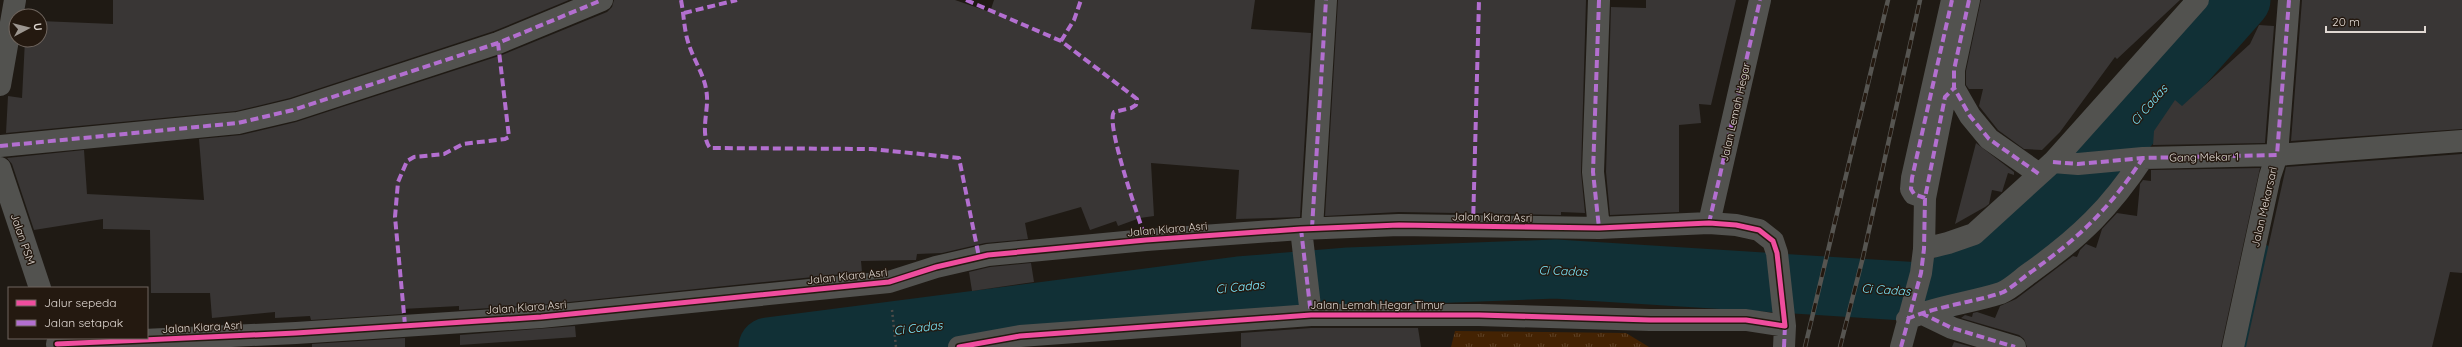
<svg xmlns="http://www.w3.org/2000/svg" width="2462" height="347" viewBox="0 0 2462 347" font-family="Quicksand,sans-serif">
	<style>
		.grass { fill: url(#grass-tufts) }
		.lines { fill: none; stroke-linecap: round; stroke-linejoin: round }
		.stream { stroke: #113036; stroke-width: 10 }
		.river { stroke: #113036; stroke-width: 59 }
		.building { fill: #393635 }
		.path { stroke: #4e4c49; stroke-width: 2.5; stroke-dasharray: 2 3; stroke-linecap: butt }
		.minor { stroke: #52524f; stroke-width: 22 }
		.rail-casing { stroke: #565551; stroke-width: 4.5 }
		.rail { stroke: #241910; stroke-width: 3; stroke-dasharray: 9; stroke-linecap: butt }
		.quiet { stroke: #b36fd0; stroke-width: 4; stroke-dasharray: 8 4; stroke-linecap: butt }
		.cycleway-casing { stroke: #241910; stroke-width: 8 }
		.cycleway { stroke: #ef4d9e; stroke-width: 5 }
		.labels { text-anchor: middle; stroke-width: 3; stroke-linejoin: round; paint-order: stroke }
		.street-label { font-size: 11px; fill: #e0d8d2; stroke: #241910 }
		.water-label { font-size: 12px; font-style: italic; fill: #7be9fe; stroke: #241910 }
	</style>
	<defs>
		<pattern id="grass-tufts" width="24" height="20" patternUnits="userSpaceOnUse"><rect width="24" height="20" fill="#442303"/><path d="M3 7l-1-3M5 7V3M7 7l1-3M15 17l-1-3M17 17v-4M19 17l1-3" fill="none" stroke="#5f4227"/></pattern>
	</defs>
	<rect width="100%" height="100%" fill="#1f1a14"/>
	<!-- grass -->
	<path class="grass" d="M1455 331 1626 333 1649 347H1451Z"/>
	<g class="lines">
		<!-- stream -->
		<path class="stream" d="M2244 347 2265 250"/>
		<!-- river -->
		<path class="river" d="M768 347 1239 286 1349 277 1555 269 1936 293 2055 210 2241 0"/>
	</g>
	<!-- building -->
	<path class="building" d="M113 0H569L494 31 290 98 236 111 6 133 8 96 22 98 25 40H40V21L113 24Z
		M614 0H955L990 12 994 0H1255L1251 29 1311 33 1300 217 1236 219 1239 170 1151 163 1154 216 1140 218 1118 226 1116 221 1090 230 1081 207 1025 223 1028 239 985 243 942 253 917 254 916 260 861 261 862 272 540 305 459 310V306L402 309 403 314 311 320 310 316 275 318V312L212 318 210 293H151L150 230 103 229V219L34 230 12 164 7 158 84 150 87 194 204 200 199 139 241 135 296 122 502 55 607 12 612 7Z
		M1338 0H1586L1581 172 1585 213 1561 212V215L1399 212 1325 216Z
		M1646 0H1736L1711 105 1699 104 1701 123 1679 125V212L1610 215 1606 172 1611 7 1646 8Z
		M1981 0H2180L2117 59 2115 57 2060 132 2042 150 2024 149 1998 130 1979 106 1983 89H1969L1966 85V71Z
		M2302 0H2462V129L2291 141Z
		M2259 25 2274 26 2265 143 2153 145 2154 131 2175 100 2182 106 2250 44Z
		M1976 143 2014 172V175L2008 173 2002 192 1992 190 1989 204 1985 207 1955 224Z
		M2462 154V273L2450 272 2432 347H2246L2286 167Z
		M2260 168 2221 347H2027L2024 339 2019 335 1961 318 1965 315 1972 317 1973 313 1977 312 1995 318 2000 306 2016 299 2073 256 2077 257 2080 250 2086 244 2096 248 2102 229 2117 213 2137 216 2140 184 2143 180 2151 181V170Z
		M1031 263 1034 282 972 291 969 272 990 267Z
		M575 326 576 337 460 345V335Z
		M1311 328H1418L1421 347H1241V333Z
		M405 338V347H312V344Z
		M1954 342 1972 347H1952Z"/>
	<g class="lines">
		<!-- path -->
		<path class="path" d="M892 310 896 347"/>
		<!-- minor -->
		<path class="minor" d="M1599 0 1593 172 1599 228
			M1969 0 1954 70V88L1970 116 1989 139 2039 174
			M0 85 15 0
			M0 146 238 123 293 110 498 43 602 0
			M2053 162 2078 164 2143 158 2277 155 2289 0
			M0 168 40 288
			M1925 198 1914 194 1911 189 1912 178 1952 0
			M1709 223 1760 0
			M1312 228 1326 0
			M1301 229 1311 315
			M1924 249 1948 243 1974 234 2053 162 2198 0
			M1921 313 1952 328 2015 347
			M1907 319C1937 306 1970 303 2001 293 2011 289 2022 278 2031 272 2080 237 2110 208 2143 158
			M57 344 296 333 541 317 889 282 936 267 988 255 1146 240 1301 229 1399 225 1599 228 1709 223 1736 225 1759 230 1773 241 1777 253 1785 326 1746 320H1650L1479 315H1311L1020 336 959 347
			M1784 347 1785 326
			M1901 347 1921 273 1924 249 1925 198 1945 97 1954 88
			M2233 347 2270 176 2277 155 2462 141"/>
		<defs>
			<path id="rail" d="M1805 347 1888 0
				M1840 347 1863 257 1920 0"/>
		</defs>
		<!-- rail casing -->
		<use href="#rail" class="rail-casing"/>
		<!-- rail -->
		<use href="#rail" class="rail"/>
		<!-- quiet -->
		<path class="quiet" d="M681 0C684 15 684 31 689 45 695 63 706 77 707 97 708 112 700 135 710 148L872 149 959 158 979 257
			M966 0 1061 41 1137 99 1136 105 1131 108 1114 112C1105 123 1140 222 1146 240
			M1599 0 1593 172 1599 228
			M1969 0 1954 70V88L1970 116 1989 139 2039 174
			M684 13 737 0
			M1061 41 1074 20 1081 0
			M0 146 238 123 293 110 498 43 602 0
			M2053 162 2078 164 2143 158 2277 155 2289 0
			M1925 198 1914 194 1911 189 1912 178 1952 0
			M1709 223 1760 0
			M1473 226 1479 0
			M1312 228 1326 0
			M1301 229 1311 315
			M1921 313 1952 328 2015 347
			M1907 319C1937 306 1970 303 2001 293 2011 289 2022 278 2031 272 2080 237 2110 208 2143 158
			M405 325 395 217 398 182 407 161 414 157 444 154 463 144 505 139 509 137 498 43
			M1784 347 1785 326
			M1901 347 1921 273 1924 249 1925 198 1945 97 1954 88"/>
		<defs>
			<path id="cycleway" d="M57 344 296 333 541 317 889 282 936 267 988 255 1146 240 1301 229 1399 225 1599 228 1709 223 1736 225 1759 230 1773 241 1777 253 1785 326 1746 320H1650L1479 315H1311L1020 336 959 347"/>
		</defs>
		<!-- cycleway casing -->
		<use href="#cycleway" class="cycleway-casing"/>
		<!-- cycleway -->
		<use href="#cycleway" class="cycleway"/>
	</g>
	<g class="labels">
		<!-- street labels -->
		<g class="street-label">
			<text transform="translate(1735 112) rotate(-77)" y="4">Jalan Lemah Hegar</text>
			<text transform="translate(2204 157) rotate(-1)" y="4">Gang Mekar 1</text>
			<text transform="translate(2264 207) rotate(-77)" y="4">Jalan Mekarsari</text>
			<text transform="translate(1492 217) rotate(1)" y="4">Jalan Kiara Asri</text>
			<text transform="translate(1167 229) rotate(-5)" y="4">Jalan Kiara Asri</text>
			<text transform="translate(23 239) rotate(71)" y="4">Jalan PSM</text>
			<text transform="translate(847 276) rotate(-6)" y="4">Jalan Kiara Asri</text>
			<text x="1377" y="309">Jalan Lemah Hegar Timur</text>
			<text transform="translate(526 307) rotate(-4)" y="4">Jalan Kiara Asri</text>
			<text transform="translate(202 327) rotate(-3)" y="4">Jalan Kiara Asri</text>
		</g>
		<!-- water labels -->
		<g class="water-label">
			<text transform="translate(2149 105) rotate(-49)" y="4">Ci Cadas</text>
			<text transform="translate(1563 271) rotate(2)" y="4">Ci Cadas</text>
			<text transform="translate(1240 287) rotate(-6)" y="4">Ci Cadas</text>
			<text transform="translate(1886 290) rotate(4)" y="4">Ci Cadas</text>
			<text transform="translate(918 328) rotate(-7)" y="4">Ci Cadas</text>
		</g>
	</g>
	<!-- legend -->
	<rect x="8" y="287" width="140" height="52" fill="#241910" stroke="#6f655e"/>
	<rect x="16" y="300" width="20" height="6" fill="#ef4d9e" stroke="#6f655e"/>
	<text x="44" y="307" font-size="12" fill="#e0d8d2">Jalur sepeda</text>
	<rect x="16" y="320" width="20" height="6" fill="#b36fd0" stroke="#6f655e"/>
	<text x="44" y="327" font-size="12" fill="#e0d8d2">Jalan setapak</text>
	<!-- north arrow -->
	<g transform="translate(28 28) rotate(83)"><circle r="19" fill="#241910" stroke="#6f655e"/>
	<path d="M0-3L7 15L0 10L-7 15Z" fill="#9c9690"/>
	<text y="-6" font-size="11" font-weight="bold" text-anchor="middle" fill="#e0d8d2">U</text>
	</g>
	<!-- scale -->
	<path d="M2326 26v6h99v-6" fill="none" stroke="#e0d8d2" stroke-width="2"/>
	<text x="2332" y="26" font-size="12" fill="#e0d8d2" stroke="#241910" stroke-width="3" paint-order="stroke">20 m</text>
</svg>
